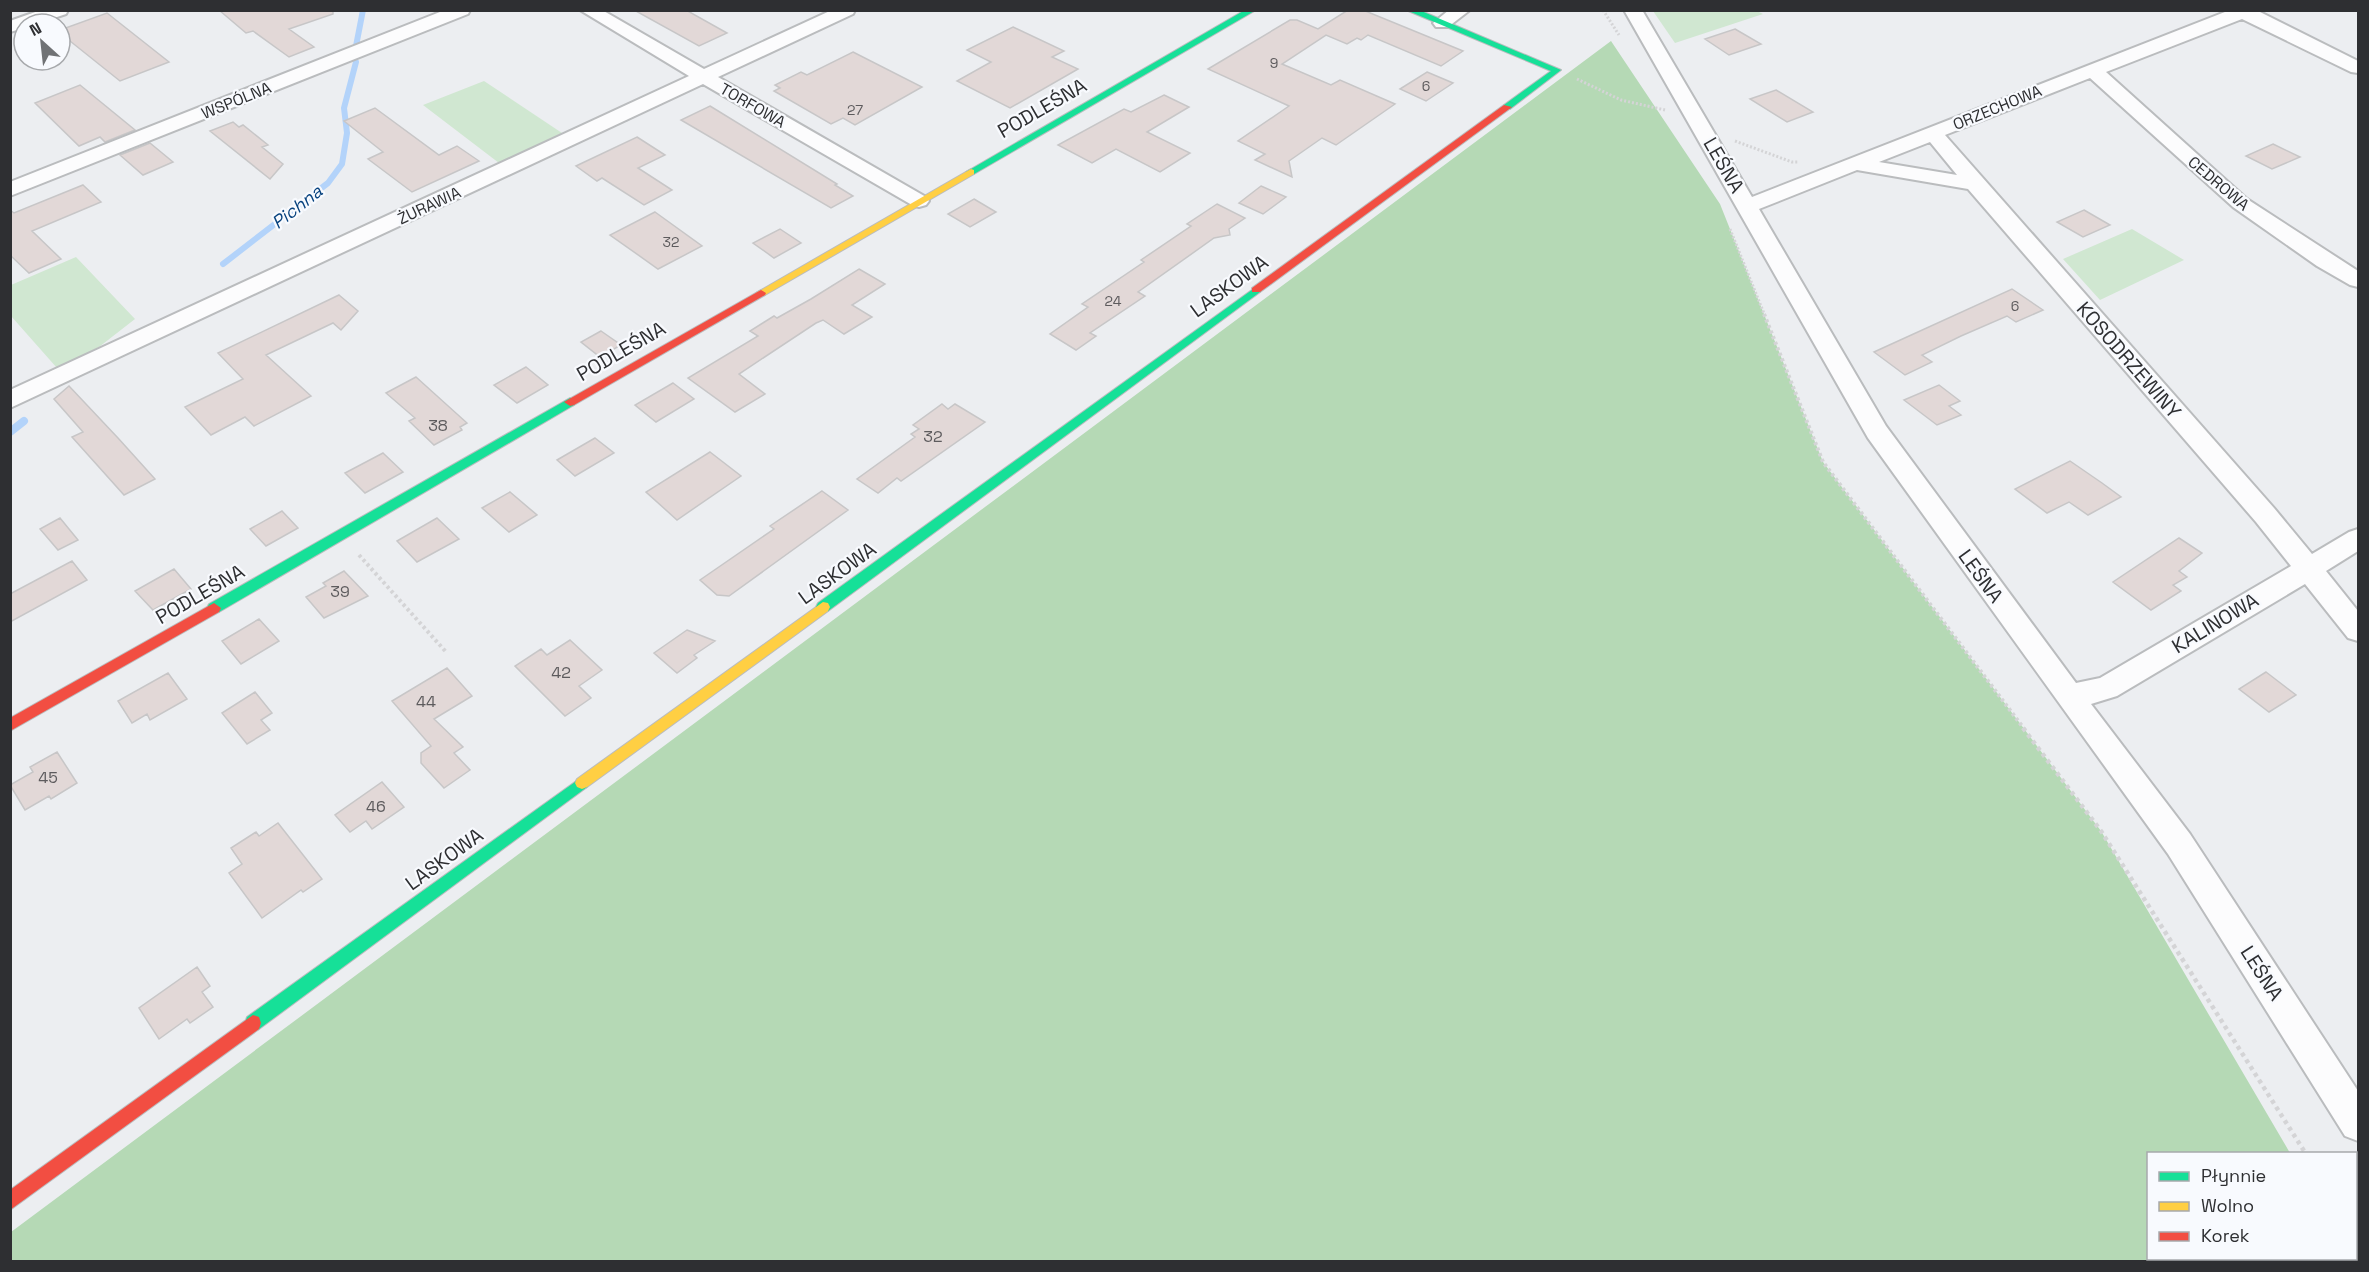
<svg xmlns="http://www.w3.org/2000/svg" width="2369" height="1272" viewBox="0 0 2369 1272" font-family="'Space Grotesk',sans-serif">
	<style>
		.green { fill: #d0e7d1 }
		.forest { fill: #b5d9b5 }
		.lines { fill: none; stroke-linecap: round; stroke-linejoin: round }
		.stream-far1 { stroke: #b3d3fa; stroke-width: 6 }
		.stream { stroke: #b3d3fa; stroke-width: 8 }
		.building { fill: #e2d8d7; stroke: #c7c6c7; stroke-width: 1.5 }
		.street-casing { stroke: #babcbe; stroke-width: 4 }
		.fast-casing { stroke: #babcbe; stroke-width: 2 }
		.slow-casing { stroke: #babcbe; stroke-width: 2 }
		.jam-casing { stroke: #babcbe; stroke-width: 2 }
		.path-far2 { stroke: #d4d4d6; stroke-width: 3; stroke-dasharray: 2 2; stroke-linecap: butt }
		.path-far1 { stroke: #d4d4d6; stroke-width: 4; stroke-dasharray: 3 3; stroke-linecap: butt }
		.path { stroke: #d4d4d6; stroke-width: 4.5; stroke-dasharray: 4 4; stroke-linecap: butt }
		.street { fill: #fcfcfd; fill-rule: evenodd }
		.fast { fill: #16e098; fill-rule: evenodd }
		.slow { fill: #ffcf43; fill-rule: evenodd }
		.jam { fill: #f24e42; fill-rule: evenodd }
		.labels { text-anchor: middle; stroke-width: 4.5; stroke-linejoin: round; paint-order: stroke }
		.far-number-label { font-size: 14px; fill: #5d5b5d }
		.far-street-label { font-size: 16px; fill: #2e2f32; stroke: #f8fafe }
		.number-label { font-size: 16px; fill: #5d5b5d }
		.far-water-label { font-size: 18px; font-style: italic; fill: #07427e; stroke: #f8fafe }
		.street-label { font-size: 20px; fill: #2e2f32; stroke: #f8fafe }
	</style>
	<rect width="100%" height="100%" fill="#eceef1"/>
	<!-- green -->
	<path class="green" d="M1757 11 1763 14 1675 43 1653 11Z
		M484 81 562 133 499 163 423 105Z
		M2132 229 2184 260 2100 300 2063 259Z
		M76 257 135 319 99 347 57 368 11 316V285Z"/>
	<!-- forest -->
	<path class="forest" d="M1611 41 1720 204 1823 462 2101 831 2290 1153 2148 1154V1258H2350L2351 1261H11V1232Z"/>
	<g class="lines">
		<!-- stream-far1 -->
		<path class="stream-far1" d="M356 46 363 10
			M223 264 328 183 342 164 347 133 344 108 356 62"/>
		<!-- stream -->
		<path class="stream" d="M10 432 24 421"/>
	</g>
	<!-- building -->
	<path class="building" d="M219 10H333V14L289 29 314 47 289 57 253 31 246 33Z
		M634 10H686L727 33 699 46Z
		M1348 10H1363L1463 51 1441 66 1368 35 1361 40 1357 38 1347 44 1326 35 1282 64 1331 85 1340 80 1395 104 1336 145 1322 138 1289 161 1292 177 1255 160 1265 154 1238 141 1289 106 1208 69 1290 20H1297L1318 29Z
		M107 13 169 62 120 81 60 33V30Z
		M1013 27 1064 51 1052 57 1078 69 1010 108 957 81 991 62 967 50Z
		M1735 29 1761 44 1729 55 1705 39Z
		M853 52 922 87 855 125 843 118 831 124 774 91 780 88 775 85 801 72 807 75Z
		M1427 72 1453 83 1426 101 1400 89Z
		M80 85 135 130 105 142 100 137 79 146 35 103Z
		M1776 90 1813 112 1787 122 1750 99Z
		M1164 95 1189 107 1147 132 1190 153 1160 172 1116 149 1092 163 1058 145 1124 109 1131 112Z
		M710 106 837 184 835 185 853 196 831 208 681 120Z
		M375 108 439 155 457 146 479 161 412 192 368 159 383 152 344 121Z
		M233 122 239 127 243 125 268 145 262 147 283 164 270 179 210 131Z
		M637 137 665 155 638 168 672 190 644 205 602 178 597 181 576 166Z
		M150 143 173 162 143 175 120 155Z
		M2273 144 2300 157 2272 169 2246 156Z
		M83 185 101 202 32 231 61 259 29 273 10 255V210L14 213Z
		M1261 186 1286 197 1263 214 1239 203Z
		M974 199 996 212 970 227 948 214Z
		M1217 204 1245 218 1229 229 1230 235 1214 238 1138 292 1145 296 1090 333 1096 336 1076 350 1050 334 1088 307 1082 304 1144 262 1141 260 1191 226 1187 224Z
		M2084 210 2110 225 2083 237 2057 222Z
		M655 212 702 246 658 269 610 235Z
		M780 229 801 243 774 258 753 243Z
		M859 269 885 284 852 305 872 317 844 334 823 320 816 323 739 374 765 394 735 412 688 378 758 336 750 331 774 316 777 318 811 299Z
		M2012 289 2043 310 2016 322 2007 316 1961 336 1922 355 1932 362 1905 375 1874 352Z
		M339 295 358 311 341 330 333 323 266 355 311 396 254 426 245 417 211 435 185 407 243 379 218 353Z
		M601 331 621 345 600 357 581 342Z
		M526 367 548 385 517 403 494 385Z
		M416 377 467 423 460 427 462 430 434 445 409 421 415 418 386 393Z
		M673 383 694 399 656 422 635 405Z
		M1939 385 1960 401 1949 406 1961 415 1937 425 1904 400Z
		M69 386 118 438 155 479 124 495 72 437 83 432 54 399Z
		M942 404 948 409 955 404 985 422 901 481 897 478 878 493 857 479 915 437 911 434 919 429 913 425Z
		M595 438 614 453 575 476 557 460Z
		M710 452 741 476 677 520 646 492Z
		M383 453 403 472 365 493 345 473Z
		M2070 461 2102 483 2121 497 2088 515 2069 502 2047 513 2015 489Z
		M822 491 848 510 729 596 717 595 700 580 774 529 770 526Z
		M510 492 537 515 509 532 482 508Z
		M282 511 298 528 266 546 250 529Z
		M60 518 78 540 58 550 40 529Z
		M437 518 459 539 417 562 397 541Z
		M2179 538 2202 553 2179 571 2187 577 2173 585 2181 591 2151 610 2113 582Z
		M72 561 87 580 10 622V594Z
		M174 569 191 589 153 610 135 591Z
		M344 571 368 596 324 618 306 597 326 586 323 583Z
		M259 619 279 641 241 664 222 641Z
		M687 630 715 641 694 655 697 658 677 673 654 653Z
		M570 640 602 670 579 686 591 698 565 716 515 666 541 649 547 655Z
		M447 668 472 696 434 719 463 747 454 753 470 770 444 788 421 763V753L431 746 392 701Z
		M2266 672 2296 695 2269 712 2239 689Z
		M168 673 187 699 150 720 147 714 132 723 118 701Z
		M255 692 272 713 261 720 270 730 247 744 222 713Z
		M57 752 77 783 51 799 49 796 25 810 10 785 33 772 30 767Z
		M382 782 404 807 372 829 366 821 350 832 335 815Z
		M278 823 322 879 303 892 301 890 262 918 229 873 242 864 231 848 256 832 259 836Z
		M197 967 210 986 202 992 213 1007 190 1023 187 1019 159 1039 139 1008Z"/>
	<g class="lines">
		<defs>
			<path id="street" d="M41 10H68L66 14 36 24H24V28L10 32V21Z
				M445 10H470L468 14 10 196V182Z
				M580 10H602L704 69 832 10H855L853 14 718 77 926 197 929 201 926 205 919 207 912 205 703 84 10 408V390L689 76Z
				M1449 10H1470L1448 27H1436L1433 23Z
				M1624 10H1642L1752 197 2230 10H2256L2358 61V73L2351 72 2242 19 2106 72 2247 199 2358 271V287L2350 285 2317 266 2233 207 2090 78 1945 135 2274 508 2312 554 2349 532 2358 529V551L2326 571 2358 611V641L2348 638 2305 584 2117 696 2091 704 2190 834 2358 1091V1141L2345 1136 2168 854 1868 438ZM1930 142 1957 175 1879 162ZM1857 170 1968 189 2256 522 2291 566 2100 678 2076 683 1886 426 1759 209Z"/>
			<path id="fast" d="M1245 10H1256L974 174 966 172Z
				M1406 10H1419L1561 70 1510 109H1504V105L1551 71Z
				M1256 287 1261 290 1260 292 828 611H818L816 607 818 603Z
				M570 398 574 399 576 402 574 405 219 612H209L207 608 209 604Z
				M582 777 587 779 589 783 587 787 259 1029 253 1031 247 1029 245 1023 247 1017Z"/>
			<path id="slow" d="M971 169 974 170V174L765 295 761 296 756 293Z
				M823 602 828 603 830 607 828 611 587 787 582 789 577 787 575 783 577 779Z"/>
			<path id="jam" d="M1504 105 1512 107 1260 292H1252V288Z
				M761 290 766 293 765 295 574 405 570 406 564 402Z
				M214 603 221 608 219 612 10 731V718Z
				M253 1015 259 1017 261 1023 259 1029 10 1210V1190Z"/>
		</defs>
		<!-- street casing -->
		<use href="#street" class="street-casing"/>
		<!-- fast casing -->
		<use href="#fast" class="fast-casing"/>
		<!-- slow casing -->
		<use href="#slow" class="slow-casing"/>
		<!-- jam casing -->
		<use href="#jam" class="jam-casing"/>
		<!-- path-far2 -->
		<path class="path-far2" d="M1603 10 1619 35
			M1577 79 1621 100 1665 110
			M1735 141 1792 162H1799
			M1730 229 1765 316"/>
		<!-- path-far1 -->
		<path class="path-far1" d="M1764 314 1823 462 2025 730
			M359 555 447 653"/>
		<!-- path -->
		<path class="path" d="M2023 728 2101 831 2306 1154
			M2356 1236 2358 1243"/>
		<!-- street -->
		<use href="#street" class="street"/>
		<!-- fast -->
		<use href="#fast" class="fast"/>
		<!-- slow -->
		<use href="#slow" class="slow"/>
		<!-- jam -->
		<use href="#jam" class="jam"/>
	</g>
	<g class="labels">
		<!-- far-number labels -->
		<g class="far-number-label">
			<text x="1274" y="68">9</text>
			<text x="1426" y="91">6</text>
			<text x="855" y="115">27</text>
			<text x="671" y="247">32</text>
			<text x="1113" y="306">24</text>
			<text x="2015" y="311">6</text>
		</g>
		<!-- far-street labels -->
		<g class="far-street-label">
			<text transform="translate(236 100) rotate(-22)" y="6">WSPÓLNA</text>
			<text transform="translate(753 105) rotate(30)" y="6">TORFOWA</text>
			<text transform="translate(1997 107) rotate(-22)" y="6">ORZECHOWA</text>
			<text transform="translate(2219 183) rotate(40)" y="6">CEDROWA</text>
			<text transform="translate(429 205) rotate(-25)" y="6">ŻURAWIA</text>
		</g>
		<!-- number labels -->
		<g class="number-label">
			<text x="438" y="431">38</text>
			<text x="933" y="442">32</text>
			<text x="340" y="597">39</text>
			<text x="561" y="678">42</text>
			<text x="426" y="707">44</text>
			<text x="48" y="783">45</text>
			<text x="376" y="812">46</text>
		</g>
		<!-- far-water labels -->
		<g class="far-water-label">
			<text transform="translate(297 207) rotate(-38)" y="6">Pichna</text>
		</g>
		<!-- street labels -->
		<g class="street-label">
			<text transform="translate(1042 108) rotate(-30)" y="7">PODLEŚNA</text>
			<text transform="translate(1724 165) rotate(60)" y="7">LEŚNA</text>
			<text transform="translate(1229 286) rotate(-36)" y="7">LASKOWA</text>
			<text transform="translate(621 351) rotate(-30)" y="7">PODLEŚNA</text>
			<text transform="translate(2129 360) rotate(49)" y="7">KOSODRZEWINY</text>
			<text transform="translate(837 573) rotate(-36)" y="7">LASKOWA</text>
			<text transform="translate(1981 576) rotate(54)" y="7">LEŚNA</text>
			<text transform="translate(200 594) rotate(-30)" y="7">PODLEŚNA</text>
			<text transform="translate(2215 623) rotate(-31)" y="7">KALINOWA</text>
			<text transform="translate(444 859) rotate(-36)" y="7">LASKOWA</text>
			<text transform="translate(2262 973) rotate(57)" y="7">LEŚNA</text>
		</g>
	</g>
	<!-- border -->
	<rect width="2369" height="1272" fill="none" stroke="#2e2f32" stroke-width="24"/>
	<!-- legend -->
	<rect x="2147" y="1152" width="210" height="108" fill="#f8fafe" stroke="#a7a9ac" stroke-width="1.5"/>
	<rect x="2159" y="1172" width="30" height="9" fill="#16e098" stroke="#a7a9ac" stroke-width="1.5"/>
	<text x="2201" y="1182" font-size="18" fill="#2e2f32">Płynnie</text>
	<rect x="2159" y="1202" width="30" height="9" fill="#ffcf43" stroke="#a7a9ac" stroke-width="1.5"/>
	<text x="2201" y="1212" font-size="18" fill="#2e2f32">Wolno</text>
	<rect x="2159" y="1232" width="30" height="9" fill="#f24e42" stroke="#a7a9ac" stroke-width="1.5"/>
	<text x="2201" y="1242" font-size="18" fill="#2e2f32">Korek</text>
	<!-- north arrow -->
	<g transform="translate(42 42) rotate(333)"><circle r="28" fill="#f8fafe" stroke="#a7a9ac" stroke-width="1.5"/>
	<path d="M0-4.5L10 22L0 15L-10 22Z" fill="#707275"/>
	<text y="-9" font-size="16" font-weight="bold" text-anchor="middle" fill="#2e2f32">N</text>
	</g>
</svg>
